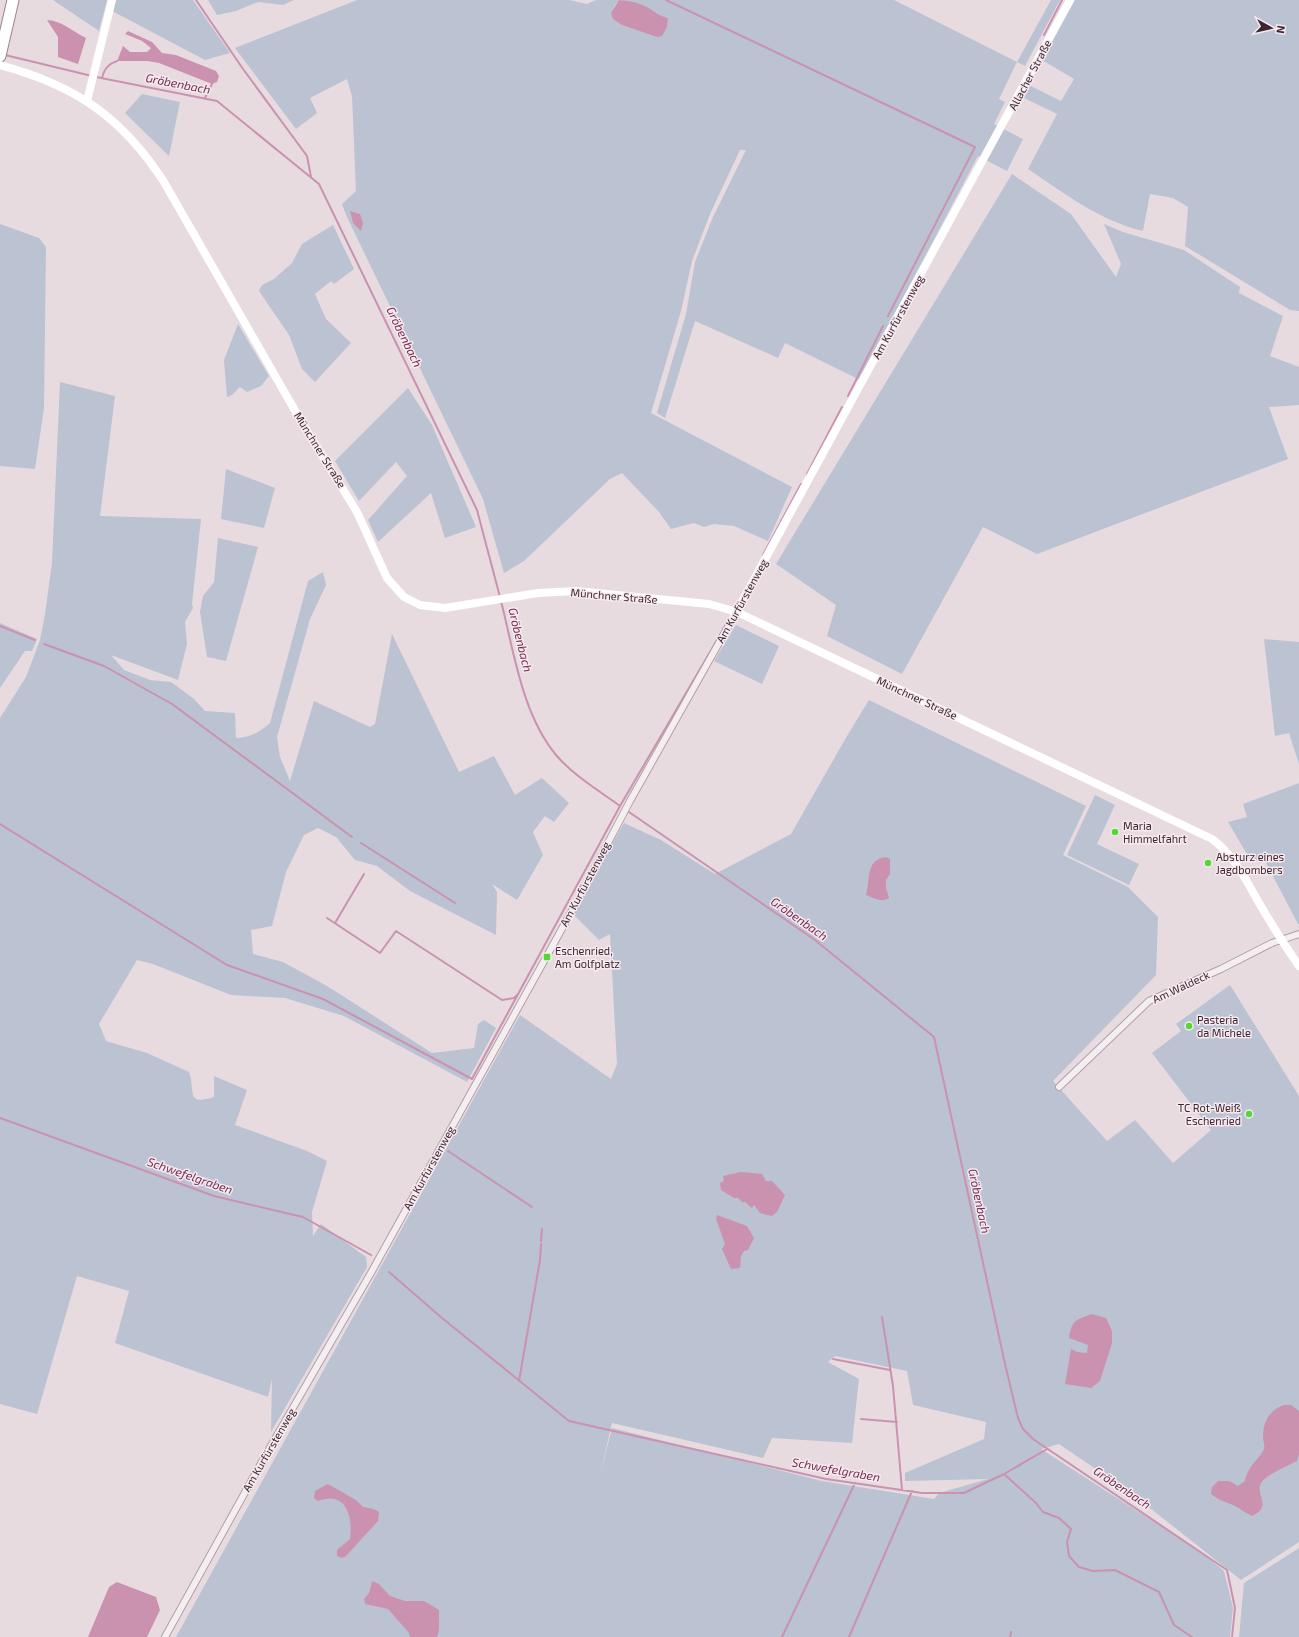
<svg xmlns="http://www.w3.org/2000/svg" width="1299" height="1637" viewBox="0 0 1299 1637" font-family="'Exo 2',sans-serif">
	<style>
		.green { fill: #bbc2d2; fill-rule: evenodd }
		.water { fill: #cb92b0 }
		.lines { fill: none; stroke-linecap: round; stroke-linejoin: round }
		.stream { stroke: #cb92b0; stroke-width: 2 }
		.street-casing { stroke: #b1a0a7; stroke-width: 8 }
		.highway-casing { stroke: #9f818e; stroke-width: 13 }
		.street { stroke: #f5eef1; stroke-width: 6 }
		.secondary { stroke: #fff; stroke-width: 8 }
		.highway { stroke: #fff; stroke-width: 11 }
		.poi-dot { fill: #53d933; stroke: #f5eaef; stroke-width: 1.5 }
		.labels { text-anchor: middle; stroke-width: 3; stroke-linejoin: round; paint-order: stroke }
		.street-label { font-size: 11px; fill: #3e242e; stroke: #f5eaef }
		.poi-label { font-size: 11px; fill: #3e242e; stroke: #f5eaef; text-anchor: start }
		.water-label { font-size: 12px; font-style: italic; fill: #752b4f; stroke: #f5eaef }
	</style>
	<rect width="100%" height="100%" fill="#e7dbe0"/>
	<!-- green -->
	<path class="green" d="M53 0H107L99 31Z
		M115 0H193L230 53 205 60 112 11Z
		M208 0H294L283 5 258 2 236 11 217 15Z
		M357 0H569L587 4 596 0H619L614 7 622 25 636 29 668 18 656 15 645 6 619 0H894L1017 62 1051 0H1060L1025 66 1017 62 999 99 1005 102 994 124 1023 139 1007 171 978 156 860 380 785 343 778 358 695 321 665 418 657 413 686 314 695 262 713 217 746 150H740L710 214 692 261 681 311 651 413 792 487 768 541 734 526 714 524 704 527 694 523 671 529 659 512 622 473 610 479 524 561 504 573 483 499 346 215 342 204 356 191 352 96 347 79 310 98 317 113 296 129 235 48Z
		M1075 0H1299V311L1290 310 1185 246 1188 207 1173 198 1150 194 1143 231C1100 221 1064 193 1028 169L1057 114 1022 97 1029 85 1061 101 1074 79 1042 60Z
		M142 94 180 102 169 156 125 113Z
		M1012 174 1071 214 1116 277 1121 264 1104 224 1123 232 1184 250 1240 287 1239 293 1283 316 1270 356 1299 367V405L1269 407 1288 459 1037 554 983 527 902 674 827 636 836 605 776 564Z
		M0 224 39 238 46 247 44 408 35 469 0 466Z
		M333 225 354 269 334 284 331 281 315 294 326 319 351 343 315 382 302 369 289 335 259 291 262 285 274 279 292 263 302 244Z
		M238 324 269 376 261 386 247 392 240 387 232 395 227 397 224 360Z
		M60 382 115 396 100 516 201 519 192 604 193 608 185 622 187 644 178 680 111 655 124 670 150 680 171 682 194 699 205 711 235 713 236 738C251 737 260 732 270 723L308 581 323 572 326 585 310 619 277 737 280 757 290 781 314 701 370 727 375 724 392 634 459 772 494 756 515 795 542 778 569 803 554 822 545 816 533 832 543 855 517 900 492 884 497 892 496 935 410 891 377 866 355 860 336 837 318 828 304 835 286 872 272 926 251 930 253 954 283 962 327 986 432 1053 474 1048 478 1024 484 1020 496 1028 467 1082 344 1016 285 998 231 995 153 964 137 960 99 1024 106 1041 147 1053 189 1072C196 1092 185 1106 214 1097V1076L247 1090 235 1125 307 1151 327 1161 312 1212 313 1236 321 1224 366 1257 367 1267 271 1432 272 1379 268 1397 115 1343 129 1291 77 1276 37 1414 0 1404V718L26 677 40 640 45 614 52 563Z
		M408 388 432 425 476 527 445 538 431 493 378 542 368 520 407 476 396 462 359 501 335 461Z
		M226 469 275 488 264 528 221 519Z
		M218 538 258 547 226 661 207 657 200 612 203 596 214 582Z
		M0 623 37 639 32 651H25L0 688Z
		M736 625 779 646 762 684 714 661Z
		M1264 639 1299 642V764L1289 733 1275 736Z
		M869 700 1086 806 1063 855 1128 887 1158 917 1156 975 1053 1081 1107 1141 1135 1120 1173 1163 1211 1130 1152 1053 1181 1031 1176 1024 1230 985 1299 1096V1542L1241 1580 1131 1493 1059 1444 1041 1449 1204 1554 1224 1571 1233 1608 1230 1637H176L520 1015 611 1079 617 1064 610 934 599 940 572 913 624 823 661 840 715 874 791 834 847 736ZM835 1356 907 1371 913 1405 986 1422 984 1439 905 1473V1481L988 1479 939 1493 934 1499 822 1481 612 1428 600 1475 612 1423 763 1458 772 1438 852 1443 859 1379 828 1362Z
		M1299 783V924H1298L1264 859 1251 861 1228 822 1247 817 1243 804Z
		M1095 795 1115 805 1097 844 1139 864 1129 885 1067 855Z
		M1299 1548V1637H1239L1244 1583Z"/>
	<!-- water -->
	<path class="water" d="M619 0C628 1 637 2 645 6 655 11 656 15 668 18L667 27 662 36 657 37 622 25 613 19 611 13Z
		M47 20C60 20 74 32 86 38L78 64 58 57V37Z
		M128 31 152 42 162 53 176 55 216 71 219 76 217 82 212 84 159 63 147 61H117L123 46 130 52H147L151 48 142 41 125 34Z
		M350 211 360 214 363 223 361 231 353 223Z
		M886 857 890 859V874L886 880V888L889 898C881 903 874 898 866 895 871 878 865 860 886 857Z
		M741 1172 762 1174 766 1181H772L785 1195 777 1212 772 1216 760 1213 754 1205 752 1208 745 1202H742L738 1198H734L721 1190 720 1183 724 1181 723 1176Z
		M717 1215 747 1226 754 1238 748 1250 744 1251 741 1256 740 1268 731 1269 722 1249 725 1244 716 1219Z
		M1092 1314 1106 1318 1112 1331V1343L1100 1381 1091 1388 1065 1384 1071 1349 1077 1352 1087 1353 1088 1345 1069 1338C1072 1320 1075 1320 1092 1314Z
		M1284 1405H1291L1299 1411V1454L1297 1461C1288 1466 1265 1475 1261 1483 1255 1496 1273 1506 1252 1516 1245 1513 1241 1509 1235 1506 1226 1502 1218 1500 1211 1494L1212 1487 1218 1481H1229L1238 1486 1245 1481C1248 1465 1258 1461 1264 1449 1265 1445 1263 1441 1263 1436 1263 1421 1270 1410 1284 1405Z
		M328 1484 356 1500 363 1507 374 1509 379 1512 378 1521 346 1556 342 1558 337 1556V1550L350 1539C353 1516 346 1490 318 1501L314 1498 315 1491Z
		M372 1581 379 1584 390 1596 405 1601H424L439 1610V1630L437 1637H410L409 1633 388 1609 365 1604 364 1599 369 1593Z
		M117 1582 156 1597 160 1610 147 1637H88L109 1587Z"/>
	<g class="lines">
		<!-- stream -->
		<path class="stream" d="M196 0 243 69 307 156 311 177
			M666 0 975 147 888 316
			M1044 35 1062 0
			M5 55 92 76
			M96 77 217 101 319 184 477 510 500 597
			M102 78C104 69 108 64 117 61
			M205 98 212 84
			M848 396 883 326
			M807 474 842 407
			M763 555 801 484
			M501 601C514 652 522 714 556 755 574 776 598 790 620 806
			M0 626 35 640
			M44 644 104 666 172 704 352 837
			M629 812 815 940 934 1037 1005 1364 1018 1418 1023 1429 1033 1439 1227 1570 1235 1608 1232 1637
			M0 824 227 965 323 999 472 1079 620 806 727 623
			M361 843 455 903
			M327 918 380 953 396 931 502 1000 514 998 518 994
			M335 923 364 874
			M0 1118 214 1196 303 1217 371 1255
			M448 1151 532 1207
			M541 1241 542 1229
			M389 1272 442 1318 569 1421 826 1479 922 1493H964L1004 1474 1047 1449
			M882 1317 893 1386 902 1490
			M833 1359 890 1370
			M519 1381 540 1260 541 1244
			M861 1419 897 1422
			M1004 1474 1036 1503 1043 1512 1059 1518 1071 1529 1067 1542 1069 1556 1079 1567 1093 1571 1115 1570 1159 1592 1174 1625 1192 1637
			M782 1637 855 1483
			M849 1637 912 1491
			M1010 1637 1011 1632"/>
		<defs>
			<path id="street" d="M1059 1087 1149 1001 1221 969 1272 943 1299 934
				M165 1637 264 1458 372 1271 579 898 630 801 733 618"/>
			<path id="highway" d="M0 56 13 0"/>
		</defs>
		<!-- street casing -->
		<use href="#street" class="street-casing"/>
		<!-- highway casing -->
		<use href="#highway" class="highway-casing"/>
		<!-- street -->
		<use href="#street" class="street"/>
		<!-- secondary -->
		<path class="secondary" d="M0 65C75 85 122 117 164 182L301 421 357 512 387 578 404 597 420 605 445 608 538 593 576 591 709 604 737 612 1212 839C1234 855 1246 880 1259 903 1272 925 1285 946 1299 966
			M87 101 112 0
			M733 618 1070 0"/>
		<!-- highway -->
		<use href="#highway" class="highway"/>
	</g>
	<!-- markers -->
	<g class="poi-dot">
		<circle cx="1115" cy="832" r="4"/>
		<circle cx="1208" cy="863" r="4"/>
		<rect x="543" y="953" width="8" height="8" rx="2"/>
		<circle cx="1189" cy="1026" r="4"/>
		<circle cx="1249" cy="1114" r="4"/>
	</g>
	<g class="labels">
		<!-- street labels -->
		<g class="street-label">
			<text transform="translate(1030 75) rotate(-62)" y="4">Allacher Straße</text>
			<text transform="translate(898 317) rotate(-61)" y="4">Am Kurfürstenweg</text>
			<text transform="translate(320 450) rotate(58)" y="4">Münchner Straße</text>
			<text transform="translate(614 596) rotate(5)" y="4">Münchner Straße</text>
			<text transform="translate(742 601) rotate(-61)" y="4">Am Kurfürstenweg</text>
			<text transform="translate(917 698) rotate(25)" y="4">Münchner Straße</text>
			<text transform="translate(585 884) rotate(-62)" y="4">Am Kurfürstenweg</text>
			<text transform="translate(1181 987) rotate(-25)" y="4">Am Waldeck</text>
			<text transform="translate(429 1168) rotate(-61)" y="4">Am Kurfürstenweg</text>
			<text transform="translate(269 1450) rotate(-60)" y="4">Am Kurfürstenweg</text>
		</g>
		<!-- poi labels -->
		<g class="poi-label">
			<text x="1123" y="830">Maria<tspan x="1123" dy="13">Himmelfahrt</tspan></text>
			<text x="1216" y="861">Absturz eines<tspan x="1216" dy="13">Jagdbombers</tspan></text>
			<text x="555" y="955">Eschenried,<tspan x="555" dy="13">Am Golfplatz</tspan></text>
			<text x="1197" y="1024">Pasteria<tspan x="1197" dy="13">da Michele</tspan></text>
			<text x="1241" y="1112" text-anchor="end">TC Rot-Weiß<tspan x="1241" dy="13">Eschenried</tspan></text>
		</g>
		<!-- water labels -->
		<g class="water-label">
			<text transform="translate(178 84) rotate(11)" y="4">Gröbenbach</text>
			<text transform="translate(404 337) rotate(64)" y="4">Gröbenbach</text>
			<text transform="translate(520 640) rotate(76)" y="4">Gröbenbach</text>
			<text transform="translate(799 919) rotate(35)" y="4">Gröbenbach</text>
			<text transform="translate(190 1176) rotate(19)" y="4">Schwefelgraben</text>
			<text transform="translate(979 1201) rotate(78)" y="4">Gröbenbach</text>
			<text transform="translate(836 1470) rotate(10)" y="4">Schwefelgraben</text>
			<text transform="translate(1122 1488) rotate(34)" y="4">Gröbenbach</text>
		</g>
	</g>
	<!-- north arrow -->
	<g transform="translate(1271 28) rotate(98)" stroke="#f5eaef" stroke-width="3" paint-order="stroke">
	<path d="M0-3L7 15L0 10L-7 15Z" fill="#3e242e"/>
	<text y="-6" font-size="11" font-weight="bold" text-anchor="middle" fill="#3e242e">N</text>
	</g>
</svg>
